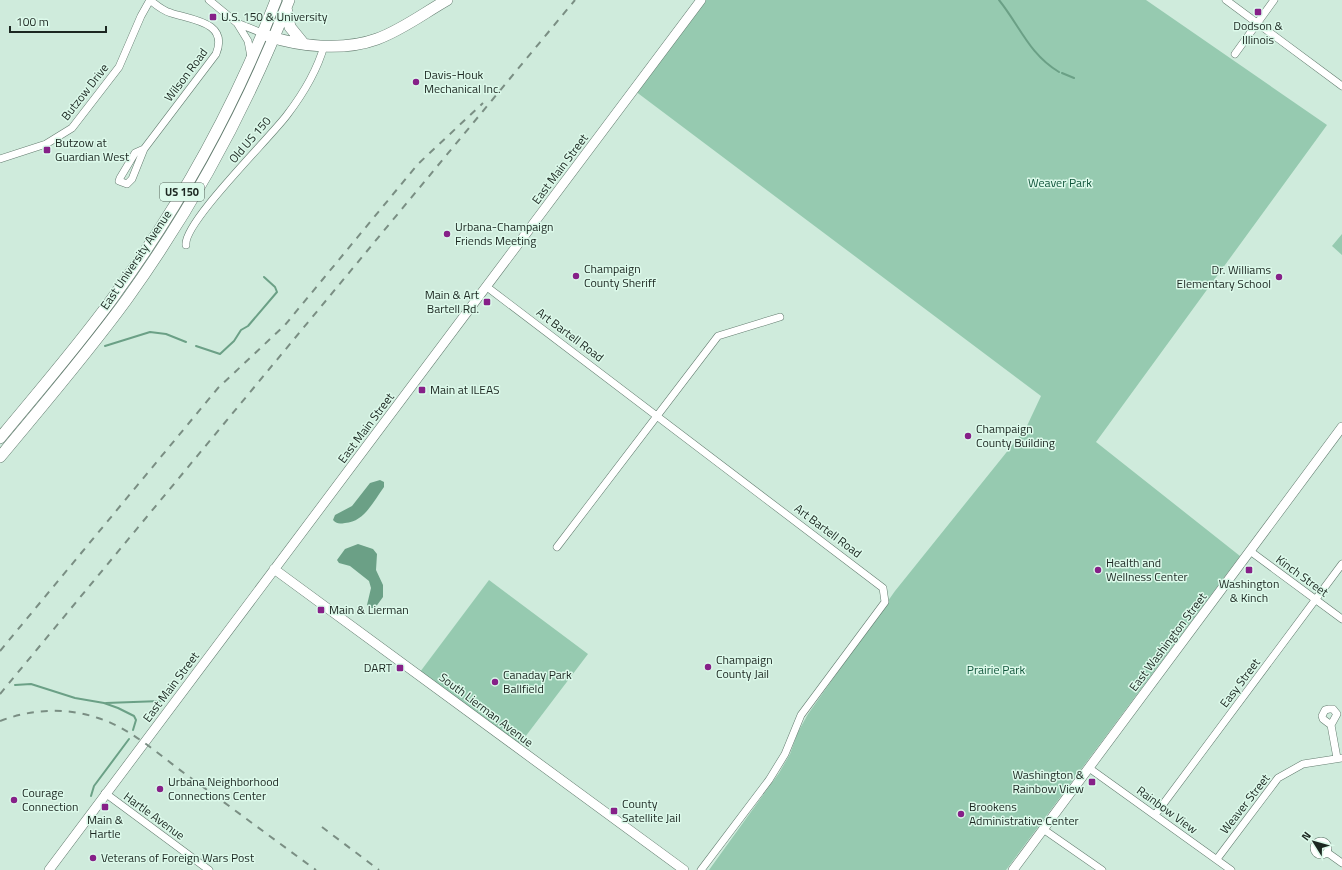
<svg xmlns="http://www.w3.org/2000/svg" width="1342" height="870" viewBox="0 0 1342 870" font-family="'Titillium Web',sans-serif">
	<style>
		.green { fill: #96cab0 }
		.water { fill: #6ba086 }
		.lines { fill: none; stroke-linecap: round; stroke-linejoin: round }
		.stream { stroke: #6ba086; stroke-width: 2 }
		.street-casing { stroke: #637c6f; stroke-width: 8 }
		.secondary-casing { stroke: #637c6f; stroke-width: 10 }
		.primary-casing { stroke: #637c6f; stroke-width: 12 }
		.street { stroke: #fff; stroke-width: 7 }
		.secondary { stroke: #fff; stroke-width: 9 }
		.primary { stroke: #fff; stroke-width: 11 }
		.rail { stroke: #7a8e83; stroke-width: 2; stroke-dasharray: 7 7; stroke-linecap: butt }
		.poi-dot { fill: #862088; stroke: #dcf9ea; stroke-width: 1.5 }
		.labels { text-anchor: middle; stroke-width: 3; stroke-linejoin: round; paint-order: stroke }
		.shield { fill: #dcf9ea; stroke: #56665d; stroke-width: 1 }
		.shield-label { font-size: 11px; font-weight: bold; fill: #1c2721 }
		.poi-label { font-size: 12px; fill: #1c2721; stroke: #dcf9ea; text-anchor: start }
		.street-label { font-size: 12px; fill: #1c2721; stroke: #dcf9ea }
		.park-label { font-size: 12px; fill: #11553b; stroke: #dcf9ea }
	</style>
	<rect width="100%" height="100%" fill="#cfebdc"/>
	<!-- green -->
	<path class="green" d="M702 0H1146L1327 125 1096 442 1240 556 1006 870H709L779 773 790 754 798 732 808 714 895 591 1026 428 1041 396 635 91Z
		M1342 234V255L1332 246Z
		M489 580 588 654 519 745 420 672Z"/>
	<!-- water -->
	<path class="water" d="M380 480 384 482V487C373 502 364 522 345 523 339 524 337 524 333 520L335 515 352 506 370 483Z
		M358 544 373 549 377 554 376 570 383 585V597L375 608H369L367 605 371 588 369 581 350 566 339 563 337 560 345 549Z"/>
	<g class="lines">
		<!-- stream -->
		<path class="stream" d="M999 0C1020 26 1029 54 1059 72
			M1062 73 1074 78
			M105 346 150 332 166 334 186 342
			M196 346 220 354 234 341 241 330 248 326 277 292 275 287 264 277
			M15 685 31 684 75 698 104 703 118 708 134 716 136 720 133 730
			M106 703 161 701
			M91 796 94 786 129 739"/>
		<defs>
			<path id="street" d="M209 0 237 23 262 33
				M1226 0 1342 86
				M237 23 248 41 251 57
				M1235 54 1274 0
				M144 149 135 153 120 178 119 181 127 184 132 179 144 149 216 54C229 22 192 20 171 13 163 11 156 5 150 0
				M0 159 46 144 72 128 119 67 141 16 150 0
				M186 245C183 223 270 138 287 115 303 94 317 71 324 46
				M487 287 883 588 885 602 801 715 785 754 769 780 701 870
				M557 547 718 336 780 317
				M1250 551 1342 619
				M1329 709H1333L1337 714 1331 725 1323 719 1322 716 1325 710Z
				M1331 725 1337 758
				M1089 768 1231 870
				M105 793 209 870
				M1155 815 1342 564
				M1043 829 1102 870
				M1314 848a7 7 0 1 1 14 0a7 7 0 1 1-14 0Z
				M1328 853 1342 863
				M1217 859 1278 778 1303 764 1342 758"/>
			<path id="secondary" d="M274 569 684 870
				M49 870 701 0
				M1013 870 1342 427"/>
			<path id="primary" d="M286 8 290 27 303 43
				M268 36C302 47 344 51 377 39 402 30 424 13 447 0
				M0 438C38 392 77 347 112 299 179 207 235 106 276 0
				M0 457C43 405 87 354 127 299 193 207 248 106 289 0"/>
		</defs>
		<!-- street casing -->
		<use href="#street" class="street-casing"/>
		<!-- secondary casing -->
		<use href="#secondary" class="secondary-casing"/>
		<!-- primary casing -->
		<use href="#primary" class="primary-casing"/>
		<!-- street -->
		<use href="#street" class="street"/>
		<!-- secondary -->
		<use href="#secondary" class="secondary"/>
		<!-- primary -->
		<use href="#primary" class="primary"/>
		<!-- rail -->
		<path class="rail" d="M0 651 218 388 285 325 418 164 483 103
			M0 694 575 0
			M0 721C32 709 65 707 98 718 130 728 157 753 184 773 228 805 272 838 316 870
			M322 827 379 870"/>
	</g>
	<!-- markers -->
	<g class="poi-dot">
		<rect x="1254" y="8" width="8" height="8" rx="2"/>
		<rect x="209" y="13" width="8" height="8" rx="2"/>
		<circle cx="416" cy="82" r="4"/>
		<rect x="43" y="146" width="8" height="8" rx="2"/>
		<circle cx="447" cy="234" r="4"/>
		<circle cx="576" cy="276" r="4"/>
		<circle cx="1279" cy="277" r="4"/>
		<rect x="483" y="298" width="8" height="8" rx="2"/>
		<rect x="418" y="386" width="8" height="8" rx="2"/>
		<circle cx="968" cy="436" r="4"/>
		<circle cx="1098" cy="570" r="4"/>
		<rect x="1245" y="566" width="8" height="8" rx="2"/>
		<rect x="317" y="606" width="8" height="8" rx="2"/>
		<circle cx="708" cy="667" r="4"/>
		<rect x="396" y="664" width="8" height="8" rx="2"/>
		<circle cx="495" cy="682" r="4"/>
		<rect x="1088" y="778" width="8" height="8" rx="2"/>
		<circle cx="160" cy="789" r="4"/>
		<circle cx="14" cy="800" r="4"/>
		<rect x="101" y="803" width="8" height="8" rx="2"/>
		<rect x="610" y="807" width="8" height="8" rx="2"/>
		<circle cx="961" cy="814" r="4"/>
		<circle cx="93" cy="858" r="4"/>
	</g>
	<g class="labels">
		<!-- shield labels -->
		<rect class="shield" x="160" y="183" width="44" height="18" rx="3"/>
		<g class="shield-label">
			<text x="182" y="196">US 150</text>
		</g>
		<!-- poi labels -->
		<g class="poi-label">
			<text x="221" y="21">U.S. 150 &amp; University</text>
			<text x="1258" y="30" text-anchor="middle">Dodson &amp;<tspan x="1258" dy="14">Illinois</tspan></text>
			<text x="424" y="79">Davis-Houk<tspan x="424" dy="14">Mechanical Inc.</tspan></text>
			<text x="55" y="147">Butzow at<tspan x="55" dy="14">Guardian West</tspan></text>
			<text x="455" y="231">Urbana-Champaign<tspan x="455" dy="14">Friends Meeting</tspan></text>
			<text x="584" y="273">Champaign<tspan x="584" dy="14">County Sheriff</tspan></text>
			<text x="1271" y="274" text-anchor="end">Dr. Williams<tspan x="1271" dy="14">Elementary School</tspan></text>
			<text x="479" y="299" text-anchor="end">Main &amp; Art<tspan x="479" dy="14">Bartell Rd.</tspan></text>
			<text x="430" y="394">Main at ILEAS</text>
			<text x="976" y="433">Champaign<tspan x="976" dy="14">County Building</tspan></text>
			<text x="1106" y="567">Health and<tspan x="1106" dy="14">Wellness Center</tspan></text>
			<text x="1249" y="588" text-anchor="middle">Washington<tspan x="1249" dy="14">&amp; Kinch</tspan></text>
			<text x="329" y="614">Main &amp; Lierman</text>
			<text x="716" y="664">Champaign<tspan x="716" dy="14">County Jail</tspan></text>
			<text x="392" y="672" text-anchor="end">DART</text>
			<text x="503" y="679">Canaday Park<tspan x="503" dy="14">Ballfield</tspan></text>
			<text x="1084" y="779" text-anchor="end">Washington &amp;<tspan x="1084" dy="14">Rainbow View</tspan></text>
			<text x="168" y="786">Urbana Neighborhood<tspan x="168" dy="14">Connections Center</tspan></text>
			<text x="22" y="797">Courage<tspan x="22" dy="14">Connection</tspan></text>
			<text x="622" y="808">County<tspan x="622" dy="14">Satellite Jail</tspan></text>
			<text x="969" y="811">Brookens<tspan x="969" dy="14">Administrative Center</tspan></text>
			<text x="105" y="824" text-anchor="middle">Main &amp;<tspan x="105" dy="14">Hartle</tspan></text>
			<text x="101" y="862">Veterans of Foreign Wars Post</text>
		</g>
		<!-- street labels -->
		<g class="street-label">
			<text transform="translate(186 75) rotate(-53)" y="4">Wilson Road</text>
			<text transform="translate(85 92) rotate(-52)" y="4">Butzow Drive</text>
			<text transform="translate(250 140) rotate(-49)" y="4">Old US 150</text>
			<text transform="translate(560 169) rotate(-53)" y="4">East Main Street</text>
			<text transform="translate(136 260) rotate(-56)" y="4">East University Avenue</text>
			<text transform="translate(570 335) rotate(37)" y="4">Art Bartell Road</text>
			<text transform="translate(366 428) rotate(-53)" y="4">East Main Street</text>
			<text transform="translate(828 531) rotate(37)" y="4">Art Bartell Road</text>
			<text transform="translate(1302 576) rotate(36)" y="4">Kinch Street</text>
			<text transform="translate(1168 642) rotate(-53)" y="4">East Washington Street</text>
			<text transform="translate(1240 683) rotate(-53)" y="4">Easy Street</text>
			<text transform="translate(171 687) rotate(-53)" y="4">East Main Street</text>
			<text transform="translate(486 710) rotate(37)" y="4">South Lierman Avenue</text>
			<text transform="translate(1245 804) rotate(-52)" y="4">Weaver Street</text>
			<text transform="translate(1167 810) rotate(36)" y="4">Rainbow View</text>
			<text transform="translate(154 816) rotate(36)" y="4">Hartle Avenue</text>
		</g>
		<!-- park labels -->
		<g class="park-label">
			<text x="1060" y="187">Weaver Park</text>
			<text x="996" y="674">Prairie Park</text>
		</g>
	</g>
	<!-- north arrow -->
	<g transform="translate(1314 842) rotate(307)" stroke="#dcf9ea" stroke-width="3" paint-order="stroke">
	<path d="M0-3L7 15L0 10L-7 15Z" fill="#1c2721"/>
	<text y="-6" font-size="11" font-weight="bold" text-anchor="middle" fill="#1c2721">N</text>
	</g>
	<!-- scale -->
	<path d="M10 26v6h96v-6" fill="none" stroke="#1c2721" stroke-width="2"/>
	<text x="16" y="26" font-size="12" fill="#1c2721" stroke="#dcf9ea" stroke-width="3" paint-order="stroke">100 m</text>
</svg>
